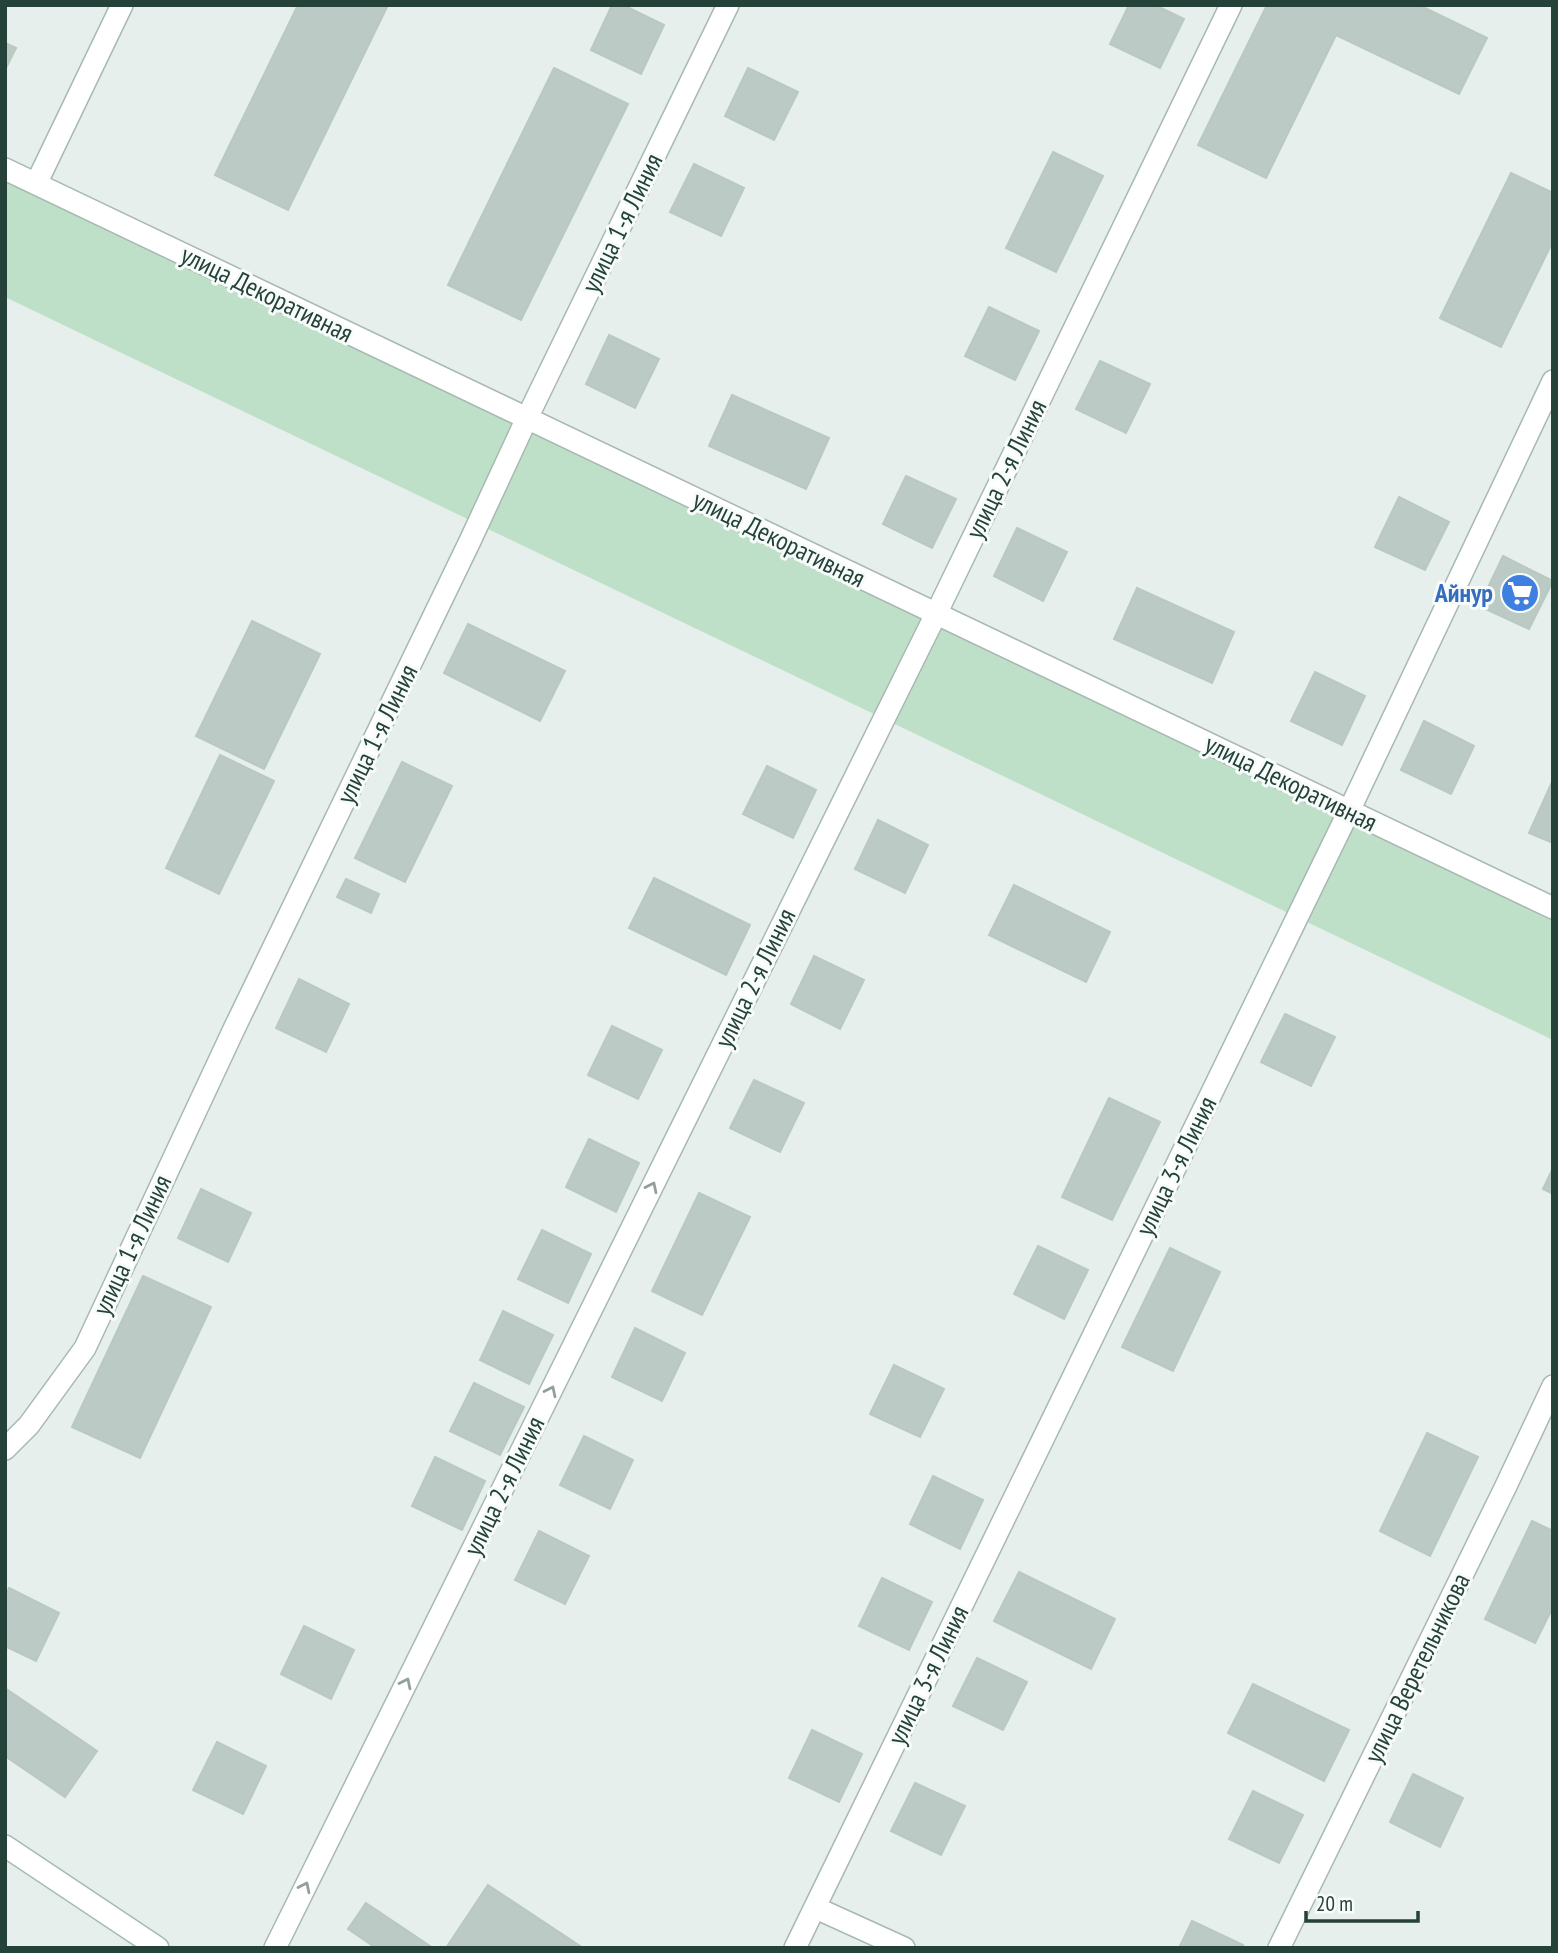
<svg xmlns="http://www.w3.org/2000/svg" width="1558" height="1953" viewBox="0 0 1558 1953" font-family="'PT Sans Narrow',sans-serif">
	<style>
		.green { fill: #bfe0c8 }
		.building { fill: #bbcac4; stroke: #b8c9c2; stroke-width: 2 }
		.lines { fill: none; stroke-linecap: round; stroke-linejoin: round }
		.lane-casing { stroke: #a8b8b2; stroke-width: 24 }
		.street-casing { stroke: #a8b8b2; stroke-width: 24 }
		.secondary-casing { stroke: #a4bbb3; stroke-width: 24 }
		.lane { stroke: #fff; stroke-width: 21 }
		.street { stroke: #fff; stroke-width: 21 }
		.secondary { stroke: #fff; stroke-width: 21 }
		.oneway { stroke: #92a09c }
		.labels { text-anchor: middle; stroke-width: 6; stroke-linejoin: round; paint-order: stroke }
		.street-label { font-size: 26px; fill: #24423a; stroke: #f7fbf9 }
		.shop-label { font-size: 26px; font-weight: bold; fill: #366cbe; stroke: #f7fbf9; text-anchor: end }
	</style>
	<rect width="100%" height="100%" fill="#e6efeb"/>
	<!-- green -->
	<path class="green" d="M5 174 1553 920V1040L5 297Z"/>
	<!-- building -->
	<path class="building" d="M298 5H388L288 210 215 175Z
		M612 5H623L664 25 641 74 591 50Z
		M1129 5H1155L1184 19 1160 68 1110 44Z
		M1267 5H1419L1487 38 1459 94 1336 35 1266 178 1198 145Z
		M5 43 16 48 5 70Z
		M554 68 628 104 521 320 448 285Z
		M748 68 798 92 774 140 725 116Z
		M1053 152 1103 176 1056 272 1006 248Z
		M694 164 744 188 721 236 670 212Z
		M1511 173 1553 193V241L1501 347 1440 318Z
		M989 307 1039 331 1015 380 965 356Z
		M609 335 659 359 635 408 586 384Z
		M1100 361 1150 384 1126 433 1076 409Z
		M732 395 829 438 806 489 709 446Z
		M906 476 956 499 932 548 883 524Z
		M1399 497 1449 522 1425 570 1375 547Z
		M1017 528 1067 552 1043 601 994 576Z
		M1503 556 1553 581 1529 629 1479 606Z
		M1137 588 1234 632 1212 683 1114 639Z
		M252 621 320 654 264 769 196 736Z
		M468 624 565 671 540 721 444 673Z
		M1315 672 1365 696 1342 745 1291 721Z
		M1424 721 1474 746 1451 794 1401 770Z
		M220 755 274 781 219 894 166 868Z
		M402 762 452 786 405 882 355 858Z
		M767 766 816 790 793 838 743 814Z
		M1552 782H1553V843L1529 833Z
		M878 820 928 845 905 893 855 869Z
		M654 878 750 925 726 975 629 928Z
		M346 879 379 894 371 913 337 897Z
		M1014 885 1110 932 1086 982 989 935Z
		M814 956 864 980 840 1029 791 1004Z
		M299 979 349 1004 326 1052 276 1028Z
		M1285 1014 1335 1037 1311 1086 1261 1062Z
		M612 1026 662 1050 638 1099 588 1075Z
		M754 1080 804 1103 780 1152 730 1128Z
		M1109 1098 1160 1122 1112 1220 1062 1197Z
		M589 1139 639 1163 616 1212 566 1187Z
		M1553 1168V1194L1543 1189Z
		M201 1189 251 1213 228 1262 178 1238Z
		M699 1193 750 1217 702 1315 652 1291Z
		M542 1230 591 1254 568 1303 518 1279Z
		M1038 1246 1088 1270 1064 1319 1014 1294Z
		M1170 1248 1220 1272 1173 1371 1122 1347Z
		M143 1276 211 1307 140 1458 72 1427Z
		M503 1311 553 1335 529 1384 480 1360Z
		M635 1328 685 1353 662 1401 612 1377Z
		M894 1365 944 1389 920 1437 870 1414Z
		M474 1383 524 1407 500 1455 450 1431Z
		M1427 1433 1478 1457 1430 1556 1380 1531Z
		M584 1436 633 1460 610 1509 560 1485Z
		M435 1457 485 1481 462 1530 412 1506Z
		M933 1476 983 1500 960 1549 910 1524Z
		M1532 1521 1553 1531V1607L1535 1643 1485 1619Z
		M539 1531 589 1556 565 1604 515 1580Z
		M1019 1572 1115 1619 1091 1669 994 1621Z
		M882 1578 932 1602 909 1650 859 1626Z
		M9 1588 59 1613 36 1661 5 1646V1597Z
		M304 1626 354 1650 331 1699 281 1674Z
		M977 1658 1027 1682 1003 1730 953 1706Z
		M1253 1684 1349 1730 1324 1781 1228 1733Z
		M5 1688 97 1751 65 1797 5 1756Z
		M812 1730 862 1754 839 1802 789 1778Z
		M217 1742 266 1766 243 1814 193 1790Z
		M1413 1774 1463 1798 1440 1847 1390 1822Z
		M915 1783 965 1806 941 1855 891 1831Z
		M1253 1791 1303 1815 1279 1863 1229 1839Z
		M488 1885 583 1948H446Z
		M366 1903 433 1948H376L348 1929Z
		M1192 1921 1243 1945 1241 1948H1179Z"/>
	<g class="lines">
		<defs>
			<path id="lane" d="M816 1908 904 1948"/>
			<path id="street" d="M5 169 1553 908
				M36 184 122 5
				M5 1449 29 1425 85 1348 234 1029 470 541 527 418 728 5
				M275 1948 936 614 1231 5
				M795 1948 1349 811 1553 381
				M1279 1948 1505 1488 1553 1386"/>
			<path id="secondary" d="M5 1846 158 1948"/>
		</defs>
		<!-- lane casing -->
		<use href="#lane" class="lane-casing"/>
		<!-- street casing -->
		<use href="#street" class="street-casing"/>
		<!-- secondary casing -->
		<use href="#secondary" class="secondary-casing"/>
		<!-- lane -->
		<use href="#lane" class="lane"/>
		<!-- street -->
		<use href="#street" class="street"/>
		<!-- secondary -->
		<use href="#secondary" class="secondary"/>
	</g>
	<!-- one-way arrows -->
	<defs><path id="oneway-chevron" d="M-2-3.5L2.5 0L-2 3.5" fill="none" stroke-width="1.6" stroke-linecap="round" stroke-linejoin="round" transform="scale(1.75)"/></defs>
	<g class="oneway">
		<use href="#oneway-chevron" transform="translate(652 1187) rotate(-64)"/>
		<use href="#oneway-chevron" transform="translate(551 1391) rotate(-64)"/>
		<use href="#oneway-chevron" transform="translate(406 1683) rotate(-64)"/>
		<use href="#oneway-chevron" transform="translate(305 1887) rotate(-64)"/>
	</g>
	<!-- icons -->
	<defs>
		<symbol id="supermarket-disc" viewBox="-11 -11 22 22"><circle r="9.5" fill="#3f7fe0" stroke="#f7fbf9"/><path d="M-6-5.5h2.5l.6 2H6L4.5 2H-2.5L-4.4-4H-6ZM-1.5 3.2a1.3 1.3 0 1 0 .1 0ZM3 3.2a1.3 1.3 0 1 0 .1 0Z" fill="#fff"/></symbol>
	</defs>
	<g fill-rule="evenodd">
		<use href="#supermarket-disc" x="1498" y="571" width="44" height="44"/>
	</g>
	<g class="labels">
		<!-- street labels -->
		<g class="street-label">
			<text transform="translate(622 223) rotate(-64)" y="9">улица 1-я Линия</text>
			<text transform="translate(267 294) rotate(26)" y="9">улица Декоративная</text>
			<text transform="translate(1006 469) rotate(-64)" y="9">улица 2-я Линия</text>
			<text transform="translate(779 539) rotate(26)" y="9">улица Декоративная</text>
			<text transform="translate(377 734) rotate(-64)" y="9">улица 1-я Линия</text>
			<text transform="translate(1291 783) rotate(26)" y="9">улица Декоративная</text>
			<text transform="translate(755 978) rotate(-64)" y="9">улица 2-я Линия</text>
			<text transform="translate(1176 1166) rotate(-64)" y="9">улица 3-я Линия</text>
			<text transform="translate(132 1245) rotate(-65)" y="9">улица 1-я Линия</text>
			<text transform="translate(504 1486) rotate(-64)" y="9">улица 2-я Линия</text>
			<text transform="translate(1417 1668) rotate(-64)" y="9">улица Веретельникова</text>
			<text transform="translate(928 1675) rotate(-64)" y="9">улица 3-я Линия</text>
		</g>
		<!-- shop labels -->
		<g class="shop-label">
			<text x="1493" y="602">Айнур</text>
		</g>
	</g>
	<!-- border -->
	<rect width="1558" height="1953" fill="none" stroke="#24423a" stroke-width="14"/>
	<!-- scale -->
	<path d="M1306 1911v10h112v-10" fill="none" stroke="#24423a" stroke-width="3.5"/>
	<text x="1316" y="1911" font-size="21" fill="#24423a" stroke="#f7fbf9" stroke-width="5" paint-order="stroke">20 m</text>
</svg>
